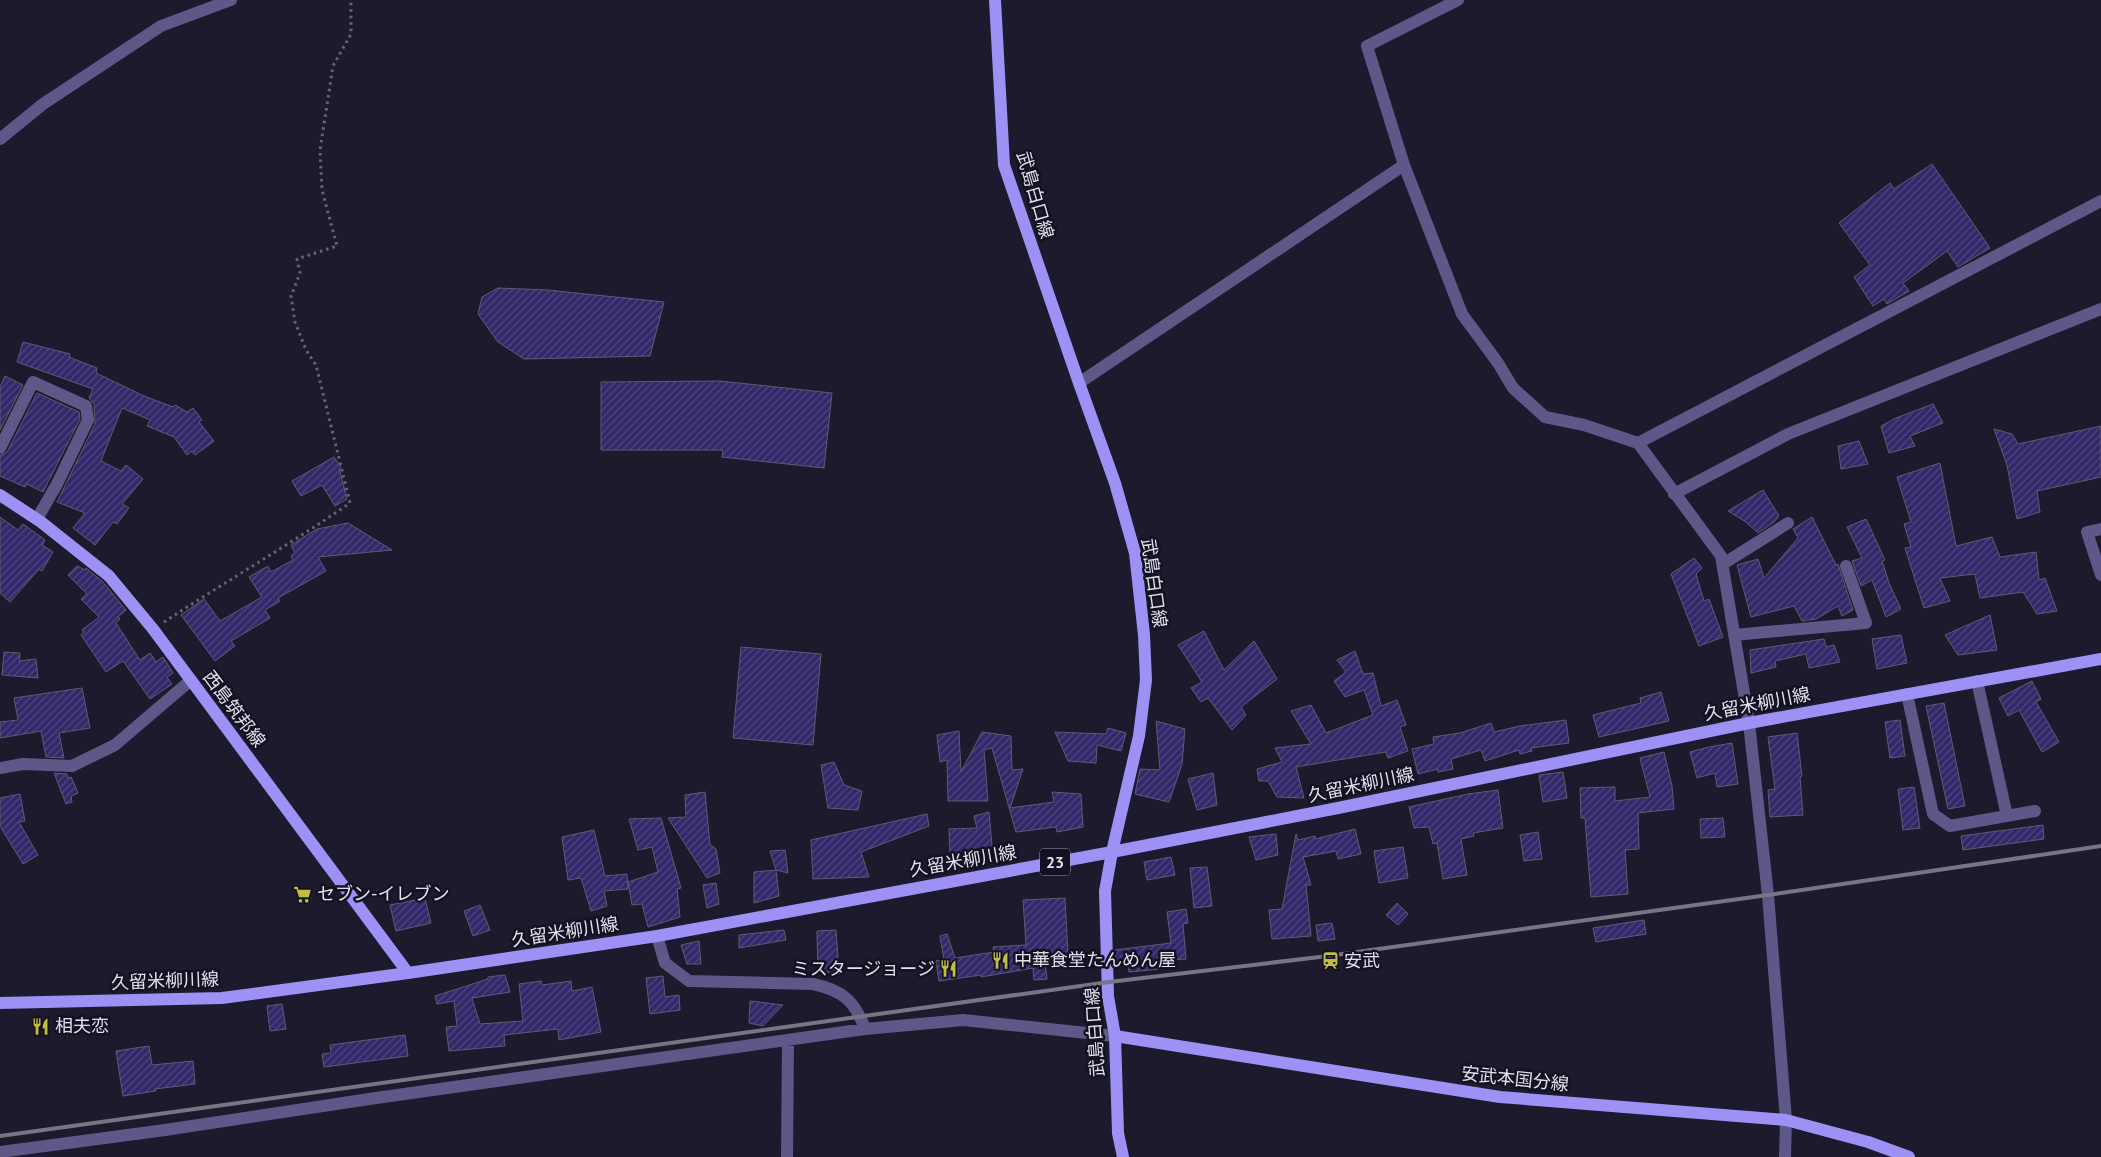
<svg xmlns="http://www.w3.org/2000/svg" width="2101" height="1157" viewBox="0 0 2101 1157" font-family="'PT Sans','Noto Sans JP',sans-serif">
	<style>
		.building { fill: url(#building-hatch); stroke: #5e5c71 }
		.lines { fill: none; stroke-linecap: round; stroke-linejoin: round }
		.path { stroke: #666574; stroke-width: 3; stroke-dasharray: 2.5 4; stroke-linecap: butt }
		.minor { stroke: #5d5888; stroke-width: 12 }
		.major { stroke: #9e91f6; stroke-width: 12 }
		.rail { stroke: #767585; stroke-width: 4 }
		.labels { text-anchor: middle; stroke-width: 5; stroke-linejoin: round; paint-order: stroke }
		.shield { fill: #131122; stroke: #a3a3b0; stroke-width: 1 }
		.shield-label { font-size: 16px; font-weight: bold; fill: #e1e1ed }
		.street-label { font-size: 18px; fill: #e1e1ed; stroke: #131122 }
		.poi-label { font-size: 18px; fill: #e1e1ed; stroke: #131122; text-anchor: start }
	</style>
	<defs>
		<pattern id="building-hatch" width="6" height="6" patternUnits="userSpaceOnUse" patternTransform="scale(1.25)"><rect width="6" height="6" fill="#342769"/><path d="M-1 1l2-2M0 6l6-6M5 7l2-2" fill="none" stroke="#51467f"/></pattern>
	</defs>
	<rect width="100%" height="100%" fill="#1c1a2c"/>
	<!-- building -->
	<path class="building" d="M1932 164 1990 248 1958 267 1947 251 1903 283 1909 291 1887 304 1884 299 1873 306 1854 277 1870 265 1839 223 1890 183 1894 189Z
		M498 288 547 290 664 302 650 356 524 359 498 342 478 314 482 297Z
		M23 342 70 354 69 357 97 368 96 373 144 396 173 407 175 405 187 412 193 408 202 420 199 422 214 441 195 455 192 451 187 455 174 437 147 426 150 420 122 408 101 461 121 471 126 465 143 479 122 504 129 508 117 524 113 522 95 545 73 528 85 513 57 502 95 424 94 404 89 398 93 389 17 362Z
		M5 376 23 385 0 430V387Z
		M720 381 832 393 824 468 722 457 723 450H601V382Z
		M37 393 79 412 80 419 43 492 27 484 25 487 0 476V456L7 452Z
		M1933 404 1943 423 1910 436 1915 446 1889 453 1881 426 1896 418Z
		M2101 426V477L2037 491 2040 512 2017 519 2007 465 1994 429 2012 434 2018 444Z
		M1859 441 1868 464 1841 469 1838 446Z
		M334 457 341 467 339 468 347 499 335 506 322 485 301 496 292 481Z
		M1940 463 1956 546 1992 537 2000 557 2036 552 2039 580 2045 578 2057 611 2037 614 2023 592 1980 598 1975 574 1940 578 1950 601 1924 608 1905 548 1911 547 1904 524 1911 522 1897 477Z
		M1763 490 1779 516 1774 522 1758 533 1746 522 1728 511Z
		M0 517 18 530 23 524 45 540 42 545 53 552 42 571 39 569 10 602 0 593Z
		M1812 517 1836 565 1838 564 1853 610 1842 616 1838 606 1816 619 1802 621 1794 606 1751 617 1737 565 1758 559 1764 578 1798 538 1793 529Z
		M1866 519 1885 560 1882 561 1889 583 1901 609 1886 617 1872 580 1861 586 1852 561 1862 558 1847 527Z
		M348 523 392 550 318 557 326 571 278 598 280 601 265 610 270 618 231 641 235 646 215 661 181 615 204 599 220 621 262 597 249 577 268 566 271 572 293 560 291 556 295 553 291 545 317 529Z
		M1694 558 1702 568 1696 574 1704 601 1709 599 1723 637 1699 646 1671 574Z
		M77 566 85 570 86 568 103 582 126 610 118 617 120 619 116 623 140 660 150 653 156 662 163 657 173 673 167 677 172 684 150 699 123 661 106 672 81 635 84 632 82 630 99 617 81 599 87 594 68 575Z
		M1990 615 1997 650 1958 655 1945 635Z
		M1204 631 1224 670 1254 641 1277 679 1241 707 1246 715 1232 730 1208 698 1201 702 1191 688 1202 682 1178 645Z
		M1901 635 1907 663 1877 669 1872 639Z
		M1824 639 1826 647 1834 645 1840 662 1809 668 1806 654 1775 661 1776 667 1751 673 1750 650Z
		M741 647 821 654 813 745 733 738Z
		M1355 651 1363 674 1373 673 1381 706 1397 700 1406 725 1400 727 1408 751 1388 758 1386 752 1296 767 1304 798 1277 797 1268 781H1259L1257 769 1282 762 1275 748 1311 744 1291 711 1311 705 1326 733 1373 715 1364 690 1345 697 1334 681 1346 672 1337 660Z
		M4 652 20 653 19 661 36 659 38 678 2 675Z
		M2032 681 2041 699 2036 702 2059 742 2042 752 2019 710 2008 716 1999 698Z
		M82 688 90 728 59 733 64 758 46 757 41 731 0 738V722L18 720 14 698Z
		M1661 692 1669 721 1599 737 1593 715 1641 703 1640 698Z
		M1944 703 1965 806 1948 809 1926 706Z
		M1566 720 1569 743 1531 748 1532 751 1520 754 1519 750 1485 761 1481 750 1451 759 1453 769 1438 772V769L1418 774 1412 749 1434 744 1433 737 1460 733 1491 723 1494 732 1520 726Z
		M1900 720 1905 756 1890 758 1885 722Z
		M1156 721 1185 729 1182 764 1169 802 1135 794 1140 769 1160 770Z
		M1108 728 1126 733 1121 751 1097 745 1096 763 1068 761 1055 732 1106 734Z
		M959 731 961 772 982 732 1011 736 1012 770 1023 769 1010 808 1054 802 1052 792 1081 794 1083 827 1057 832 1056 827 1016 832 992 748 984 750 988 801H948L947 760 940 762 937 735Z
		M1797 733 1802 776 1800 777 1803 815 1770 817 1768 790 1775 789 1768 737Z
		M1732 743 1738 784 1717 787 1715 773 1697 778 1690 752 1709 747Z
		M1664 752 1672 786 1674 809 1638 813 1639 849 1625 850 1628 894 1591 897 1585 818H1581L1580 788 1615 787V801L1650 797 1640 758Z
		M834 762 844 785 862 791 858 810 828 808 821 765Z
		M1563 772 1567 798 1543 802 1539 775Z
		M54 773 67 774 68 778 71 777 78 793 71 796 72 802 66 804Z
		M1213 773 1217 805 1197 810 1188 779Z
		M1914 787 1920 828 1903 830 1898 789Z
		M1498 790 1503 828 1473 833 1474 836 1461 839 1467 875 1443 879 1437 843 1433 844 1429 827 1414 828 1409 807 1468 794Z
		M705 792 710 845 716 849 720 873 707 878 668 818 686 817 685 795Z
		M20 794 25 821 19 822 38 855 23 864 0 826V798Z
		M989 812 992 846 979 853V850L950 855 949 829 977 828 974 816Z
		M927 814 929 826 861 852 869 877 813 879 811 840Z
		M661 818 681 888 677 889 680 917 648 927 642 904 632 905 628 882 658 872 652 847 638 850 629 819Z
		M1723 818 1725 837 1701 838 1700 819Z
		M2043 825 2044 839 1963 850 1961 836Z
		M1355 829 1361 854 1338 859 1336 851 1303 857 1311 885H1306L1311 936 1272 939 1269 910 1282 909 1296 834 1298 840 1315 836V839Z
		M594 830 605 876 627 874 628 889 604 891 607 906 591 911 581 878 568 880 562 837Z
		M1538 832 1542 859 1524 861 1520 835Z
		M1276 834 1278 855 1256 860 1249 837Z
		M1403 847 1408 878 1379 883 1374 851Z
		M785 850 788 873 776 870 770 851Z
		M1171 857 1175 875 1147 880 1144 862Z
		M1207 867 1212 906 1194 908 1190 868Z
		M776 870 779 896 754 903V872Z
		M716 883 719 904 707 908 703 885Z
		M425 898 431 923 396 931 390 905Z
		M1065 898 1068 955 1044 956 1047 979 1034 980 1033 968 981 977V975L939 981 936 961 944 960 940 936 947 934 955 958 994 952 993 947 1026 945 1023 900Z
		M1397 903 1408 914 1398 925 1386 915Z
		M480 905 490 930 473 936 464 911Z
		M1186 909 1188 923 1183 924 1186 959 1170 960 1171 968 1129 972 1127 961 1115 962V950L1171 943 1167 912Z
		M1644 920 1646 934 1596 942 1593 928Z
		M1332 923 1335 939 1318 941 1316 925Z
		M784 930 786 940 739 948V935Z
		M836 930 839 972 818 973 817 931Z
		M699 941 701 964H687L681 945Z
		M505 975 510 992 472 998 480 1024 523 1021 519 984 541 981 542 985 571 981 572 991 592 987 601 1032 559 1040 558 1029 504 1035 505 1046 449 1051 446 1027 457 1026 454 1001 437 1004 435 996 488 979V977Z
		M663 976 665 997 679 995 680 1010 650 1014 646 978Z
		M750 1001 783 1005 763 1026 749 1023Z
		M282 1004 286 1029 270 1031 267 1006Z
		M405 1035 408 1056 324 1067 322 1054 331 1053 330 1045Z
		M149 1046 152 1065 193 1061 195 1084 155 1089 156 1091 123 1096 116 1051Z"/>
	<g class="lines">
		<!-- path -->
		<path class="path" d="M164 622C225 582 289 545 350 503L316 365 306 350 295 322 291 296 300 273 297 259 337 246 322 190 320 150 333 66 351 34V0"/>
		<!-- minor -->
		<path class="minor" d="M1458 0 1367 46 1404 165 1462 314 1498 363 1513 388 1545 417 1584 425 1638 443 1721 556 1749 723 1768 895 1786 1120 1785 1157
			M0 139 43 104 161 26 231 0
			M1079 383 1404 165
			M1638 443 2101 201
			M0 448 33 382 86 406 88 420 57 484 37 519
			M1674 494 1788 434 2101 309
			M2101 529 2087 532 2101 575
			M1723 564 1788 523
			M1734 635 1866 623 1846 566
			M1977 681 2007 816
			M1907 694 1933 814 1950 826 2035 811
			M0 768 23 764 72 766 115 745 191 680
			M657 936 665 963 689 981 813 984C842 990 855 1001 865 1029
			M0 1152 165 1130 376 1098 865 1029 963 1020 1115 1036
			M787 1157 788 1040"/>
		<!-- major -->
		<path class="major" d="M995 0 1004 165 1079 383 1115 483 1135 553 1144 635 1146 680 1139 736 1112 852 1105 891 1108 996 1115 1036 1118 1133 1123 1157
			M0 495 41 522 109 576 153 629 408 973
			M0 1003 222 998 408 973 657 936 1112 852 1338 808 1749 723 2101 659
			M1115 1036 1500 1097 1786 1120 1868 1142 1909 1157"/>
		<!-- rail -->
		<path class="rail" d="M0 1136 1109 982 1328 956 1768 895 2101 846"/>
	</g>
	<!-- icons -->
	<defs>
		<symbol id="supermarket-bare" viewBox="-9 -9 18 18"><path d="M-6-5.5h2.5l.6 2H6L4.5 2H-2.5L-4.4-4H-6ZM-1.5 3.2a1.3 1.3 0 1 0 .1 0ZM3 3.2a1.3 1.3 0 1 0 .1 0Z" fill="#c0be40" stroke="#131122" stroke-width="2.5" paint-order="stroke"/></symbol>
		<symbol id="restaurant-bare" viewBox="-9 -9 18 18"><path d="M-5-6h1v4h1v-4h1v4h1v-4h1v5L-1.5 .5V6h-2V.5L-5-1ZM5-6V6H3V1.5H1.5Q1.5-4 5-6Z" fill="#c0be40" stroke="#131122" stroke-width="2.5" paint-order="stroke"/></symbol>
		<symbol id="station-bare" viewBox="-9 -9 18 18"><path d="M-3-6H3Q5-6 5-4V2Q5 4 3 4L4.5 6H3L1.5 4h-3L-3 6H-4.5L-3 4Q-5 4-5 2V-4Q-5-6-3-6ZM-3.5-4v3h7v-3ZM-3.5 1v1.5H-2V1ZM2 1v1.5H3.5V1Z" fill="#c0be40" stroke="#131122" stroke-width="2.5" paint-order="stroke"/></symbol>
	</defs>
	<g fill-rule="evenodd">
		<use href="#supermarket-bare" x="290" y="882" width="25" height="25"/>
		<use href="#restaurant-bare" x="988" y="948" width="25" height="25"/>
		<use href="#station-bare" x="1318" y="948" width="25" height="25"/>
		<use href="#restaurant-bare" x="936" y="956" width="25" height="25"/>
		<use href="#restaurant-bare" x="28" y="1014" width="25" height="25"/>
	</g>
	<g class="labels">
		<!-- shield labels -->
		<rect class="shield" x="1040" y="848.5" width="30" height="27" rx="4"/>
		<g class="shield-label">
			<text x="1055" y="868">23</text>
		</g>
		<!-- street labels -->
		<g class="street-label">
			<text transform="translate(1035 195) rotate(74)" y="6">武島白口線</text>
			<text transform="translate(1154 583) rotate(82)" y="6">武島白口線</text>
			<text transform="translate(1757 704) rotate(-11)" y="6">久留米柳川線</text>
			<text transform="translate(234 709) rotate(53)" y="6">西島筑邦線</text>
			<text transform="translate(1361 785) rotate(-12)" y="6">久留米柳川線</text>
			<text transform="translate(963 861) rotate(-10)" y="6">久留米柳川線</text>
			<text transform="translate(565 932) rotate(-9)" y="6">久留米柳川線</text>
			<text transform="translate(165 981) rotate(-2)" y="6">久留米柳川線</text>
			<text transform="translate(1095 1032) rotate(-94)" y="6">武島白口線</text>
			<text transform="translate(1515 1079) rotate(6)" y="6">安武本国分線</text>
		</g>
		<!-- poi labels -->
		<g class="poi-label">
			<text x="317" y="900">セブン-イレブン</text>
			<text x="1014" y="966">中華食堂たんめん屋</text>
			<text x="1344" y="967">安武</text>
			<text x="935" y="975" text-anchor="end">ミスタージョージ</text>
			<text x="55" y="1032">相夫恋</text>
		</g>
	</g>
</svg>
